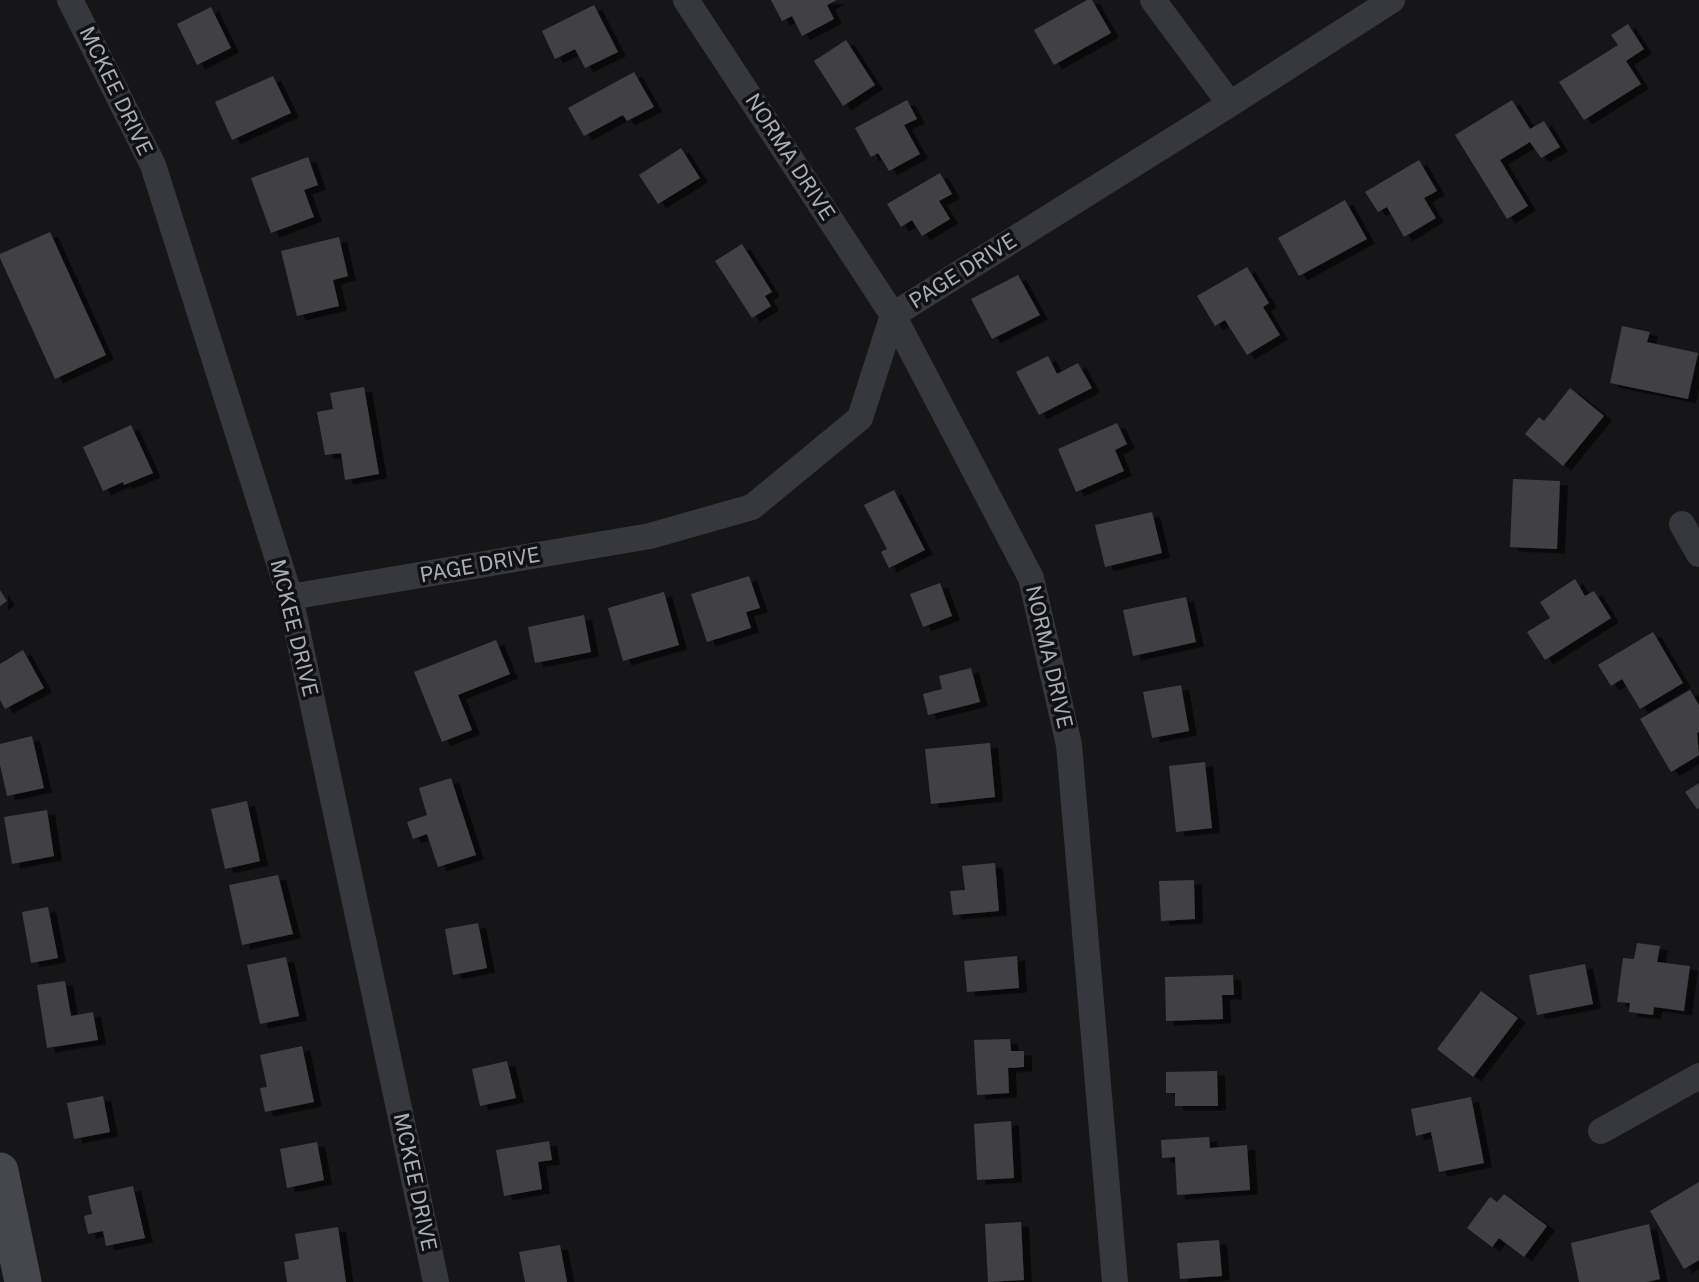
<svg xmlns="http://www.w3.org/2000/svg" width="1699" height="1282" viewBox="0 0 1699 1282" font-family="'Public Sans',sans-serif">
	<style>
		.building { fill: #404145; filter: url(#shadow) }
		.lines { fill: none; stroke-linecap: round; stroke-linejoin: round }
		.street { stroke: #37383d; stroke-width: 26 }
		.secondary { stroke: #45474d; stroke-width: 37 }
		.labels { text-anchor: middle; stroke-width: 7; stroke-linejoin: round; paint-order: stroke }
		.street-label { font-size: 21px; fill: #a8adb8; stroke: #111113 }
	</style>
	<defs>
		<filter id="shadow"><feDropShadow dx="8" dy="4.5" stdDeviation="0" flood-color="#0009"/></filter>
	</defs>
	<rect width="100%" height="100%" fill="#161618"/>
	<!-- building -->
	<path class="building" d="M771 0H837L827 5 834 19 802 36 792 16 782 21Z
		M1087 0H1092L1111 33 1054 65 1034 30Z
		M594 5 618 52 585 68 575 49 555 59 542 31Z
		M211 7 231 48 197 65 177 24Z
		M1628 24 1644 49 1626 61 1641 84 1584 120 1559 82 1618 45 1611 35Z
		M846 40 875 85 843 106 814 61Z
		M634 72 654 107 627 121 623 115 584 136 568 108Z
		M273 76 291 113 232 140 215 102Z
		M907 100 917 119 904 125 920 154 889 171 878 153 871 157 855 128Z
		M1512 100 1530 129 1544 121 1560 147 1541 158 1530 142 1500 160 1528 206 1507 219 1455 135Z
		M681 148 700 178 658 204 639 175Z
		M308 157 318 185 304 190 314 217 271 233 251 178Z
		M1419 160 1437 191 1424 198 1436 218 1404 237 1387 207 1378 212 1365 192Z
		M940 173 952 194 939 201 950 219 922 236 912 220 901 227 887 204Z
		M1345 200 1367 239 1299 276 1278 238Z
		M50 232 106 355 55 379 0 258V254Z
		M339 237 348 276 333 280 339 306 297 316 281 251Z
		M742 244 772 292 765 296 771 306 752 318 715 261Z
		M1247 267 1269 303 1263 307 1280 335 1247 355 1225 320 1215 326 1197 296Z
		M1018 275 1040 315 992 339 971 299Z
		M1622 326 1650 332 1647 342 1698 353 1688 399 1610 383Z
		M1048 356 1057 374 1078 363 1092 388 1039 415 1016 372Z
		M364 387 379 474 345 480 341 453 325 455 317 412 333 409 330 393Z
		M1570 388 1604 416 1563 466 1525 434 1539 417 1544 421Z
		M1117 423 1127 444 1115 450 1124 471 1076 492 1058 449Z
		M131 425 153 473 124 485 123 482 103 491 83 447Z
		M1513 479 1560 481 1557 549 1510 547Z
		M894 490 925 550 889 568 881 552 887 549 864 505Z
		M1152 512 1162 553 1105 567 1095 525Z
		M749 576 760 608 746 612 751 628 707 642 691 594Z
		M1575 579 1585 596 1594 591 1611 618 1545 660 1527 632 1550 618 1540 602Z
		M940 583 952 616 923 627 910 594Z
		M0 590 7 601 0 606Z
		M664 592 679 645 623 661 608 608Z
		M1186 597 1196 642 1133 656 1123 610Z
		M584 615 591 652 535 663 528 627Z
		M1653 632 1683 683 1640 709 1622 679 1611 686 1598 665Z
		M496 640 510 674 458 695 472 730 442 742 414 672Z
		M23 650 44 688 5 709 0 700V664Z
		M971 668 980 702 928 715 923 694 942 689 939 676Z
		M1181 685 1189 731 1152 738 1143 692Z
		M1690 690 1699 705V732L1697 733 1699 755 1671 772 1640 719Z
		M32 736 44 788 7 796 0 765V744Z
		M990 743 995 797 931 804 925 749Z
		M1205 762 1212 828 1176 832 1169 766Z
		M451 778 476 855 438 867 427 834 413 839 407 822 427 815 419 788Z
		M1699 783V808L1697 809 1685 792Z
		M247 801 260 861 225 869 211 809Z
		M47 810 54 856 12 864 4 817Z
		M995 863 999 911 953 915 950 891 965 890 962 866Z
		M278 875 293 934 242 945 229 885Z
		M1194 880 1195 919 1161 921 1159 881Z
		M48 907 58 958 31 963 22 912Z
		M478 923 487 968 453 975 445 929Z
		M1637 943 1660 946 1657 962 1690 966 1684 1011 1654 1007 1653 1015 1629 1012 1630 1003 1617 1002 1623 958 1634 959Z
		M1017 956 1019 988 967 992 964 961Z
		M286 957 299 1016 260 1024 247 965Z
		M1585 964 1593 1004 1537 1015 1529 975Z
		M1233 975 1234 995H1222L1223 1019 1166 1021 1165 977Z
		M65 981 71 1016 93 1012 98 1040 47 1048 37 985Z
		M1481 991 1518 1018 1473 1077 1437 1049Z
		M1010 1039 1011 1051H1024V1067L1008 1068 1009 1093 977 1095 974 1040Z
		M302 1046 314 1102 265 1112 260 1088 267 1087 260 1055Z
		M507 1061 516 1098 480 1106 472 1069Z
		M1217 1071 1218 1106H1175V1093H1166V1072Z
		M103 1096 110 1132 74 1139 67 1103Z
		M1471 1097 1484 1163 1439 1172 1431 1132 1416 1136 1411 1109Z
		M1011 1121 1014 1178 977 1180 974 1124Z
		M1209 1137 1210 1148 1247 1145 1250 1190 1177 1195 1175 1157 1162 1158 1161 1140Z
		M549 1141 552 1160 538 1162 542 1189 504 1196 496 1150Z
		M317 1142 324 1180 287 1188 280 1149Z
		M1699 1182V1260L1684 1269 1650 1211Z
		M133 1186 145 1238 106 1246 103 1231 88 1234 84 1216 92 1214 88 1196Z
		M1504 1194 1547 1226 1524 1257 1499 1238 1492 1247 1467 1228 1490 1197 1497 1202Z
		M1021 1222 1024 1280 988 1282 985 1224Z
		M1649 1224 1660 1279 1647 1282H1579L1571 1243Z
		M338 1227 346 1282H287L284 1262 299 1259 295 1234Z
		M1219 1240 1222 1276 1180 1279 1177 1243Z
		M560 1245 567 1282H525L519 1252Z"/>
	<g class="lines">
		<!-- street -->
		<path class="street" d="M70 0 153 165 290 597 436 1282
			M686 0 893 315 1031 578 1069 745 1115 1282
			M1153 0 1230 104
			M1682 524 1699 554
			M290 597 650 536 752 507 860 418 893 315 1230 104 1392 0
			M1601 1131 1699 1076"/>
		<!-- secondary -->
		<path class="secondary" d="M0 1171 23 1282"/>
	</g>
	<g class="labels">
		<!-- street labels -->
		<g class="street-label">
			<text transform="translate(116 91) rotate(64)" y="7">MCKEE DRIVE</text>
			<text transform="translate(790 157) rotate(57)" y="7">NORMA DRIVE</text>
			<text transform="translate(963 271) rotate(-32)" y="7">PAGE DRIVE</text>
			<text transform="translate(480 565) rotate(-10)" y="7">PAGE DRIVE</text>
			<text transform="translate(294 628) rotate(76)" y="7">MCKEE DRIVE</text>
			<text transform="translate(1049 657) rotate(77)" y="7">NORMA DRIVE</text>
			<text transform="translate(415 1182) rotate(78)" y="7">MCKEE DRIVE</text>
		</g>
	</g>
</svg>
